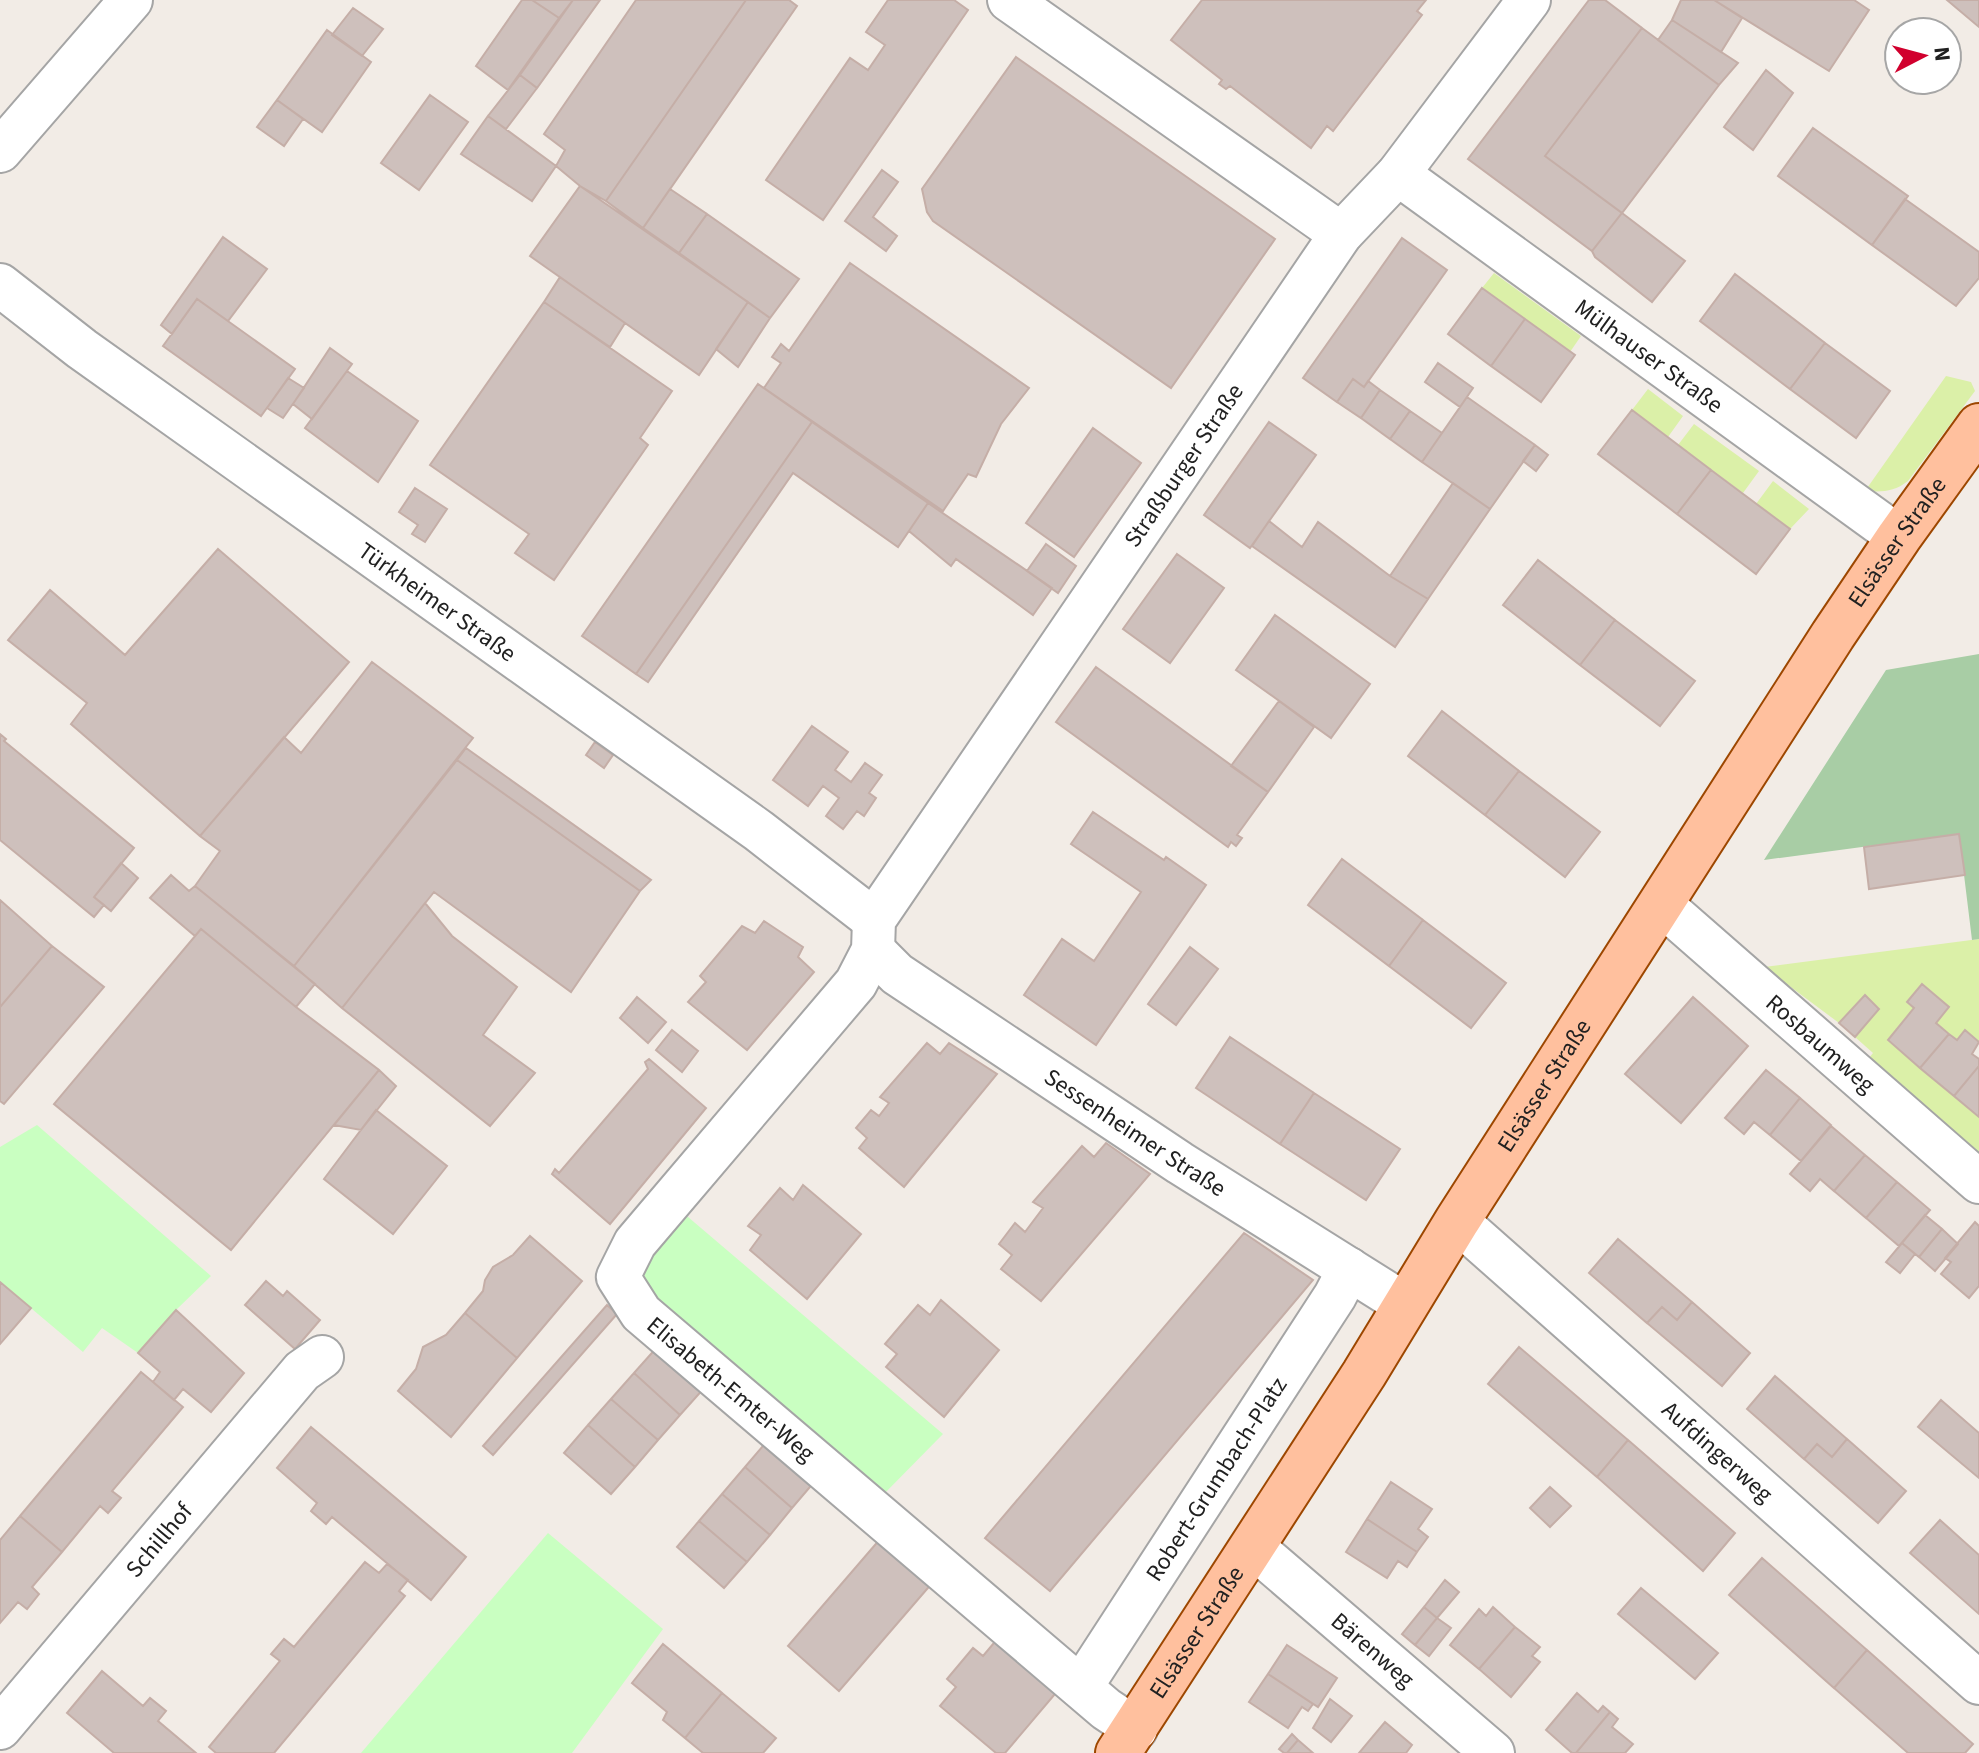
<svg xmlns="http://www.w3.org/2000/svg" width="1979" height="1753" viewBox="0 0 1979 1753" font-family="'Source Sans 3',sans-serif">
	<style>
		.grass { fill: #dbf0a8 }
		.cemetery { fill: #a8cda5 }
		.park { fill: #c9ffc1 }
		.building { fill: #cec0bc; stroke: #c5aea7; stroke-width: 2 }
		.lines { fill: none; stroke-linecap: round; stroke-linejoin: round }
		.minor-casing { stroke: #a5a5a5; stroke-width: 46 }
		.major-casing { stroke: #9d4700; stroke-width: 48 }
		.minor { stroke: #fff; stroke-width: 42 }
		.major { stroke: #ffc09e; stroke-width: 44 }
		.labels { text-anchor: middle; stroke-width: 6; stroke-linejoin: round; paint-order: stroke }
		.street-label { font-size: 24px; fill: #212121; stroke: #fff }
	</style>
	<rect width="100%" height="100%" fill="#f2ece6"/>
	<!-- grass -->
	<path class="grass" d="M1494 273 1581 336 1570 352 1482 288Z
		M1946 376 1971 382 1975 391 1908 481C1894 492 1883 492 1865 491Z
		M1648 389 1683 416 1668 437 1632 410Z
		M1694 424 1759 471 1743 493 1678 445Z
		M1773 481 1809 509 1790 529 1756 504Z
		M1979 939V1042L1965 1031 1957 1040 1936 1023 1949 1007 1922 984 1907 1002 1914 1008 1888 1040 1979 1117V1163L1865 1063 1873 1053 1855 1037 1879 1008 1865 996 1839 1023 1764 967Z"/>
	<!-- cemetery -->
	<path class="cemetery" d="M1979 654V939L1972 940 1959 834 1764 860 1886 670Z"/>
	<!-- park -->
	<path class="park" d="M37 1125 211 1276 176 1310 138 1353 102 1328 83 1352 0 1282V1147Z
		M681 1211 943 1434 880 1498 651 1305C629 1256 650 1245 681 1211Z
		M548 1533 663 1629 572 1753H361Z"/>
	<!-- building -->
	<path class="building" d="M522 0H532L559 18 508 90 476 66Z
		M532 0H573L559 18Z
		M573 0H600L537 88 520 75Z
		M636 0H746L606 201 580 186 556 166 565 150 544 134Z
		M746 0H789L797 6 643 228 606 201Z
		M888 0H954L968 10 823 220 766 180 850 58 868 70 885 45 866 32Z
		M1202 0H1426L1417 11 1422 15 1333 131 1327 126 1311 148 1230 86 1226 89 1219 84 1222 80 1171 40Z
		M1589 0H1605L1642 28 1545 156 1622 213 1592 251 1468 159Z
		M1681 0H1714L1742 18 1721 52 1672 20Z
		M1714 0H1854L1869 10 1829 71Z
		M1947 0H1979V27Z
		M353 8 383 29 362 56 332 35Z
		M1672 20 1738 63 1719 85 1658 40Z
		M1642 28 1719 85 1622 213 1545 156Z
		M327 30 371 62 322 132 277 100Z
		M1016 57 1275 239 1171 388 933 221 927 212 922 189Z
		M1766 70 1793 93 1753 150 1724 127Z
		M520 75 537 88 506 129 488 116Z
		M430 95 468 122 419 190 381 163Z
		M277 100 303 119 284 146 257 127Z
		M488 116 556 166 532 201 461 154Z
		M1813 128 1908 196 1872 245 1778 176Z
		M882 170 898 182 873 217 897 236 886 251 845 221Z
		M580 186 748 302 699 375 530 256Z
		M670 189 707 214 679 253 643 228Z
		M1905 199 1979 252V278L1956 306 1872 245Z
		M1622 213 1685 261 1652 302 1595 257 1592 251Z
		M707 214 799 279 770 318 679 253Z
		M223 237 267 269 228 321 197 299 172 334 161 325Z
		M1402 238 1447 270 1364 387 1353 379 1337 402 1303 378Z
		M850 263 1029 388 1001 424 976 477 968 474 943 511 764 388 781 363 772 357 781 344 789 351Z
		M1735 274 1825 343 1790 389 1700 321Z
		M560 277 625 323 610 347 544 302Z
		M1482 288 1525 319 1491 366 1448 334Z
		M197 299 295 369 261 416 163 346Z
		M544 302 672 391 640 438 648 445 554 580 515 553 529 534 430 465Z
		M748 302 770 318 738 367 716 349Z
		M1525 319 1575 355 1541 402 1491 366Z
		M1825 343 1890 391 1856 438 1790 389Z
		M330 348 352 364 312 419 293 404Z
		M1438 363 1473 388 1460 407 1425 382Z
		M347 371 418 421 378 482 305 428Z
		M288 378 304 388 283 418 267 408Z
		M1353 379 1364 387 1368 381 1380 390 1361 418 1337 402Z
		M758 384 812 422 636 674 582 636Z
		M1380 390 1410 411 1390 439 1361 418Z
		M1467 397 1535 445 1490 509 1422 462Z
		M1632 410 1711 470 1677 514 1598 454Z
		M1410 411 1442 433 1422 462 1390 439Z
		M812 422 928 503 898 547 793 473 648 682 636 674Z
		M1269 422 1316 455 1250 548 1204 515Z
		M1093 428 1141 463 1074 557 1026 523Z
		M1535 445 1548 455 1536 471 1523 461Z
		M1711 470 1790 529 1756 574 1677 514Z
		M1453 483 1490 509 1428 599 1390 576Z
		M415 488 447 509 425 542 412 534 418 525 399 512Z
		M928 503 1052 588 1033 615 956 559 951 566 909 531Z
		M1269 521 1302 547 1318 522 1390 576 1428 599 1395 647 1252 546Z
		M1046 544 1076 566 1058 593 1027 571Z
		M218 549 349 662 200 836 71 724 87 703 8 640 50 590 125 655Z
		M1177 554 1224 588 1170 663 1123 629Z
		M1538 560 1615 620 1580 665 1503 605Z
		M1275 615 1370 684 1331 738 1236 670Z
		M1615 620 1695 681 1660 726 1580 665Z
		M372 662 473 738 294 966 195 886 220 851 200 836 284 737 301 753Z
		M1096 667 1268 792 1237 835 1242 838 1236 846 1231 842 1228 847 1056 722Z
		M1279 701 1314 727 1268 792 1231 766Z
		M1442 711 1519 771 1485 815 1408 756Z
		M812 726 848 752 835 770 851 782 865 763 882 775 869 793 876 798 864 816 857 811 843 829 826 816 839 798 823 786 808 806 773 780Z
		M0 734 6 739 4 741 134 848 94 897 104 905 94 917 0 840Z
		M595 742 613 755 604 768 586 755Z
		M466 748 651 880 640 891 457 760Z
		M457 760 640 891 571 992 434 892 342 1008 294 966Z
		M1519 771 1600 832 1565 877 1485 815Z
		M1093 812 1164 860 1166 857 1206 885 1096 1045 1024 995 1062 939 1094 961 1141 892 1071 844Z
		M1959 834 1965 875 1869 889 1864 847Z
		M1342 859 1423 920 1389 966 1308 905Z
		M121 863 138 878 111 911 94 897Z
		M171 875 189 891 195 886 315 984 296 1007 201 929 195 936 150 898Z
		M0 900 52 946 0 1007Z
		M425 903 452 936 517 987 483 1035 535 1073 490 1126 342 1008Z
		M1423 920 1506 983 1471 1028 1389 966Z
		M764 921 803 947 798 957 814 972 747 1050 688 1002 706 982 700 976 742 926 755 933Z
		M201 929 296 1007 379 1070 231 1250 54 1104Z
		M52 946 104 987 4 1104 0 1101V1007Z
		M1190 947 1218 969 1176 1025 1148 1004Z
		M1922 984 1949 1007 1936 1023 1949 1034 1920 1068 1888 1040 1914 1008 1907 1002Z
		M1865 995 1879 1009 1855 1037 1839 1023Z
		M637 997 666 1022 648 1043 620 1018Z
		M1693 997 1748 1046 1681 1123 1625 1074Z
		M672 1030 698 1051 682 1072 656 1050Z
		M1965 1030 1979 1042 1972 1054 1979 1059V1066L1954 1096 1920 1068 1949 1034 1957 1040Z
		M1230 1037 1314 1093 1280 1144 1196 1088Z
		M927 1043 940 1054 949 1043 997 1074 904 1187 859 1148 867 1138 856 1128 871 1110 879 1116 889 1103 880 1097Z
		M649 1059 706 1108 610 1224 552 1174 555 1169 559 1173 648 1069 645 1062Z
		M1979 1066V1117L1954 1096Z
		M379 1070 396 1086 361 1130 334 1125Z
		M1766 1070 1800 1098 1770 1135 1754 1122 1744 1134 1725 1118Z
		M1314 1093 1400 1149 1366 1200 1280 1144Z
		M1800 1098 1831 1125 1801 1161 1770 1135Z
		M376 1110 447 1166 393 1234 324 1179Z
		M1831 1126 1865 1155 1834 1191 1820 1179 1810 1191 1790 1174Z
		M1106 1143 1150 1174 1041 1301 1001 1269 1012 1255 999 1244 1015 1223 1025 1232 1043 1208 1033 1202 1082 1146 1094 1157Z
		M1865 1155 1897 1182 1866 1218 1834 1191Z
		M1897 1182 1930 1210 1899 1246 1866 1218Z
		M803 1185 861 1234 807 1299 750 1250 761 1235 748 1226 780 1188 793 1200Z
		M1925 1215 1942 1229 1919 1257 1902 1243Z
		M1975 1222 1979 1226V1286L1969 1298 1941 1274 1951 1262 1945 1258Z
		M1942 1229 1958 1244 1935 1271 1919 1257Z
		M1244 1233 1313 1280 1050 1591 985 1538Z
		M530 1236 582 1281 517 1358 465 1313 483 1291 485 1280 493 1267 513 1255Z
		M1618 1239 1692 1302 1677 1320 1662 1307 1647 1323 1589 1273Z
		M1902 1243 1915 1254 1900 1273 1886 1262Z
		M266 1281 283 1296 287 1291 320 1320 295 1349 245 1305Z
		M0 1282 31 1308 0 1344Z
		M941 1300 999 1350 944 1417 886 1367 897 1354 885 1344 918 1305 930 1315Z
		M1692 1302 1750 1353 1722 1386 1647 1323 1662 1307 1677 1320Z
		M607 1305 617 1314 493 1455 483 1446Z
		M176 1310 244 1373 211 1412 183 1389 174 1400 153 1382 160 1372 138 1353Z
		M465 1313 517 1358 451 1437 398 1391 416 1369 423 1347 446 1335Z
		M659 1345 705 1387 680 1415 634 1373Z
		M1519 1347 1628 1440 1597 1477 1488 1384Z
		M141 1372 183 1407 112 1491 121 1498 108 1513 100 1506 62 1552 20 1516Z
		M634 1373 680 1415 658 1440 611 1399Z
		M1775 1376 1847 1439 1832 1457 1817 1444 1804 1459 1747 1409Z
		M611 1399 658 1440 635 1467 588 1425Z
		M1941 1400 1979 1433V1478L1918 1427Z
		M588 1425 635 1467 611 1494 564 1453Z
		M311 1427 466 1557 431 1600 332 1517 326 1524 311 1511 317 1503 277 1468Z
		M1847 1439 1906 1491 1878 1523 1804 1459 1817 1444 1832 1457Z
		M768 1440 815 1481 792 1508 745 1467Z
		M1628 1440 1735 1533 1703 1571 1597 1477Z
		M745 1467 792 1508 770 1535 722 1494Z
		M1391 1482 1432 1509 1418 1529 1428 1537 1417 1552 1367 1519Z
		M1550 1487 1571 1506 1550 1527 1530 1508Z
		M722 1494 770 1535 747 1562 699 1521Z
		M20 1516 62 1552 32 1587 39 1594 27 1609 18 1602 0 1623V1540Z
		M1367 1519 1417 1552 1407 1567 1398 1561 1387 1578 1346 1552Z
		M1940 1520 1979 1555V1614L1910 1553Z
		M699 1521 747 1562 724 1588 677 1547Z
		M881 1538 933 1582 839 1691 788 1646Z
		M1762 1558 1867 1650 1834 1688 1729 1595Z
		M365 1562 379 1573 387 1564 408 1580 399 1591 405 1596 274 1753H216L209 1747 280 1661 271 1654 284 1639 294 1647Z
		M1445 1580 1459 1592 1437 1618 1424 1607Z
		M1641 1588 1718 1653 1695 1679 1618 1614Z
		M1424 1607 1437 1618 1415 1645 1402 1634Z
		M1493 1607 1515 1627 1479 1669 1450 1645 1479 1609 1486 1616Z
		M1437 1618 1451 1628 1429 1656 1415 1645Z
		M1515 1627 1540 1647 1532 1656 1540 1662 1511 1697 1479 1669Z
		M999 1637 1060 1688 1005 1753H996L940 1706 956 1687 947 1679 973 1648 983 1656Z
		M663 1644 722 1693 685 1738 663 1720 667 1712 632 1683Z
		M1287 1645 1337 1678 1318 1707 1268 1674Z
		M1867 1650 1973 1744 1965 1753H1908L1834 1688Z
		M102 1671 143 1706 150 1698 166 1711 158 1721 196 1753H114L67 1713Z
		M1268 1674 1313 1704 1308 1711 1302 1707 1288 1728 1249 1702Z
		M722 1693 776 1738 763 1753H703L685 1738Z
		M1577 1693 1598 1712 1603 1706 1610 1712 1576 1753H1572L1546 1730Z
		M1330 1699 1352 1716 1331 1742 1313 1728Z
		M1610 1712 1618 1719 1612 1727 1633 1744 1625 1753H1576Z
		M1385 1722 1412 1745 1406 1753H1359Z
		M1292 1734 1298 1740 1287 1753H1284L1279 1749Z
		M1298 1740 1313 1753H1287Z"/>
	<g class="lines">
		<defs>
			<g id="minor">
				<path d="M1009 0 1341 234"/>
				<path d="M0 151 131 0"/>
				<path id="s1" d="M1398 174 1899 537"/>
				<path id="s2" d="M0 285 82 349 759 831 874 920"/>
				<path id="s3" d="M1661 904 1979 1182"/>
				<path id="s4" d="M873 950 897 974 1180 1163 1406 1305"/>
				<path id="s5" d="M1457 1221 1979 1683"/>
				<path id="s6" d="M1253 1547 1493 1753"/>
				<path id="s7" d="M1081 1687 1335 1296 1349 1269"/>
				<path id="s8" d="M0 1728 302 1371 322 1357"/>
				<path id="s9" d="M1136 1729 1106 1709 1018 1634 641 1313 618 1277 635 1243 856 983 873 950 874 920 1341 234 1398 174 1529 0"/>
			</g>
			<g id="major">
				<path id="s10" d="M1118 1753 1364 1374 1457 1221 1833 635 1899 537 1979 426"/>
			</g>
		</defs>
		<!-- minor casing -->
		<use href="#minor" class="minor-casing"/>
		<!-- major casing -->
		<use href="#major" class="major-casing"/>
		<!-- minor -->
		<use href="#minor" class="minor"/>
		<!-- major -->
		<use href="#major" class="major"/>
	</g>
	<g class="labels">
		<!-- street labels -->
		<g class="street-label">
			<text dy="8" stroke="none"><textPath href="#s1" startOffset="310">Mülhauser Straße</textPath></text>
			<text dy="8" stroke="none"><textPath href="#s9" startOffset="1686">Straßburger Straße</textPath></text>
			<text dy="8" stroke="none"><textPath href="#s10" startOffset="1440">Elsässer Straße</textPath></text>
			<text dy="8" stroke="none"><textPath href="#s2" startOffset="540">Türkheimer Straße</textPath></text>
			<text dy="8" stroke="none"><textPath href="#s3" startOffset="212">Rosbaumweg</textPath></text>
			<text dy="8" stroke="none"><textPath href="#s10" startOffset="792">Elsässer Straße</textPath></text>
			<text dy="8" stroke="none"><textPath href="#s4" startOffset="320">Sessenheimer Straße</textPath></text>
			<text transform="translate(731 1389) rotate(40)" y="8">Elisabeth-Emter-Weg</text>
			<text dy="8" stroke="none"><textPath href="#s5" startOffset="348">Aufdingerweg</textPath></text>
			<text dy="8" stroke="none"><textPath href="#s7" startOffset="248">Robert-Grumbach-Platz</textPath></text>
			<text dy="8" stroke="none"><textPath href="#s8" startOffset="246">Schillhof</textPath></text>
			<text dy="8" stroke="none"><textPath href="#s10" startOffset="144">Elsässer Straße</textPath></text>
			<text dy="8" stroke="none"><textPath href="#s6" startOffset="158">Bärenweg</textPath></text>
		</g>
	</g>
	<!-- north arrow -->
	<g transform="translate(1923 56) rotate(84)"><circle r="38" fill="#ffffff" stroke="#a6a6a6" stroke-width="2"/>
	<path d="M0-6L14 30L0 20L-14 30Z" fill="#d1002e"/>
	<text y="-12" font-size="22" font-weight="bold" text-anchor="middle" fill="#212121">N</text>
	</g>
</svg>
